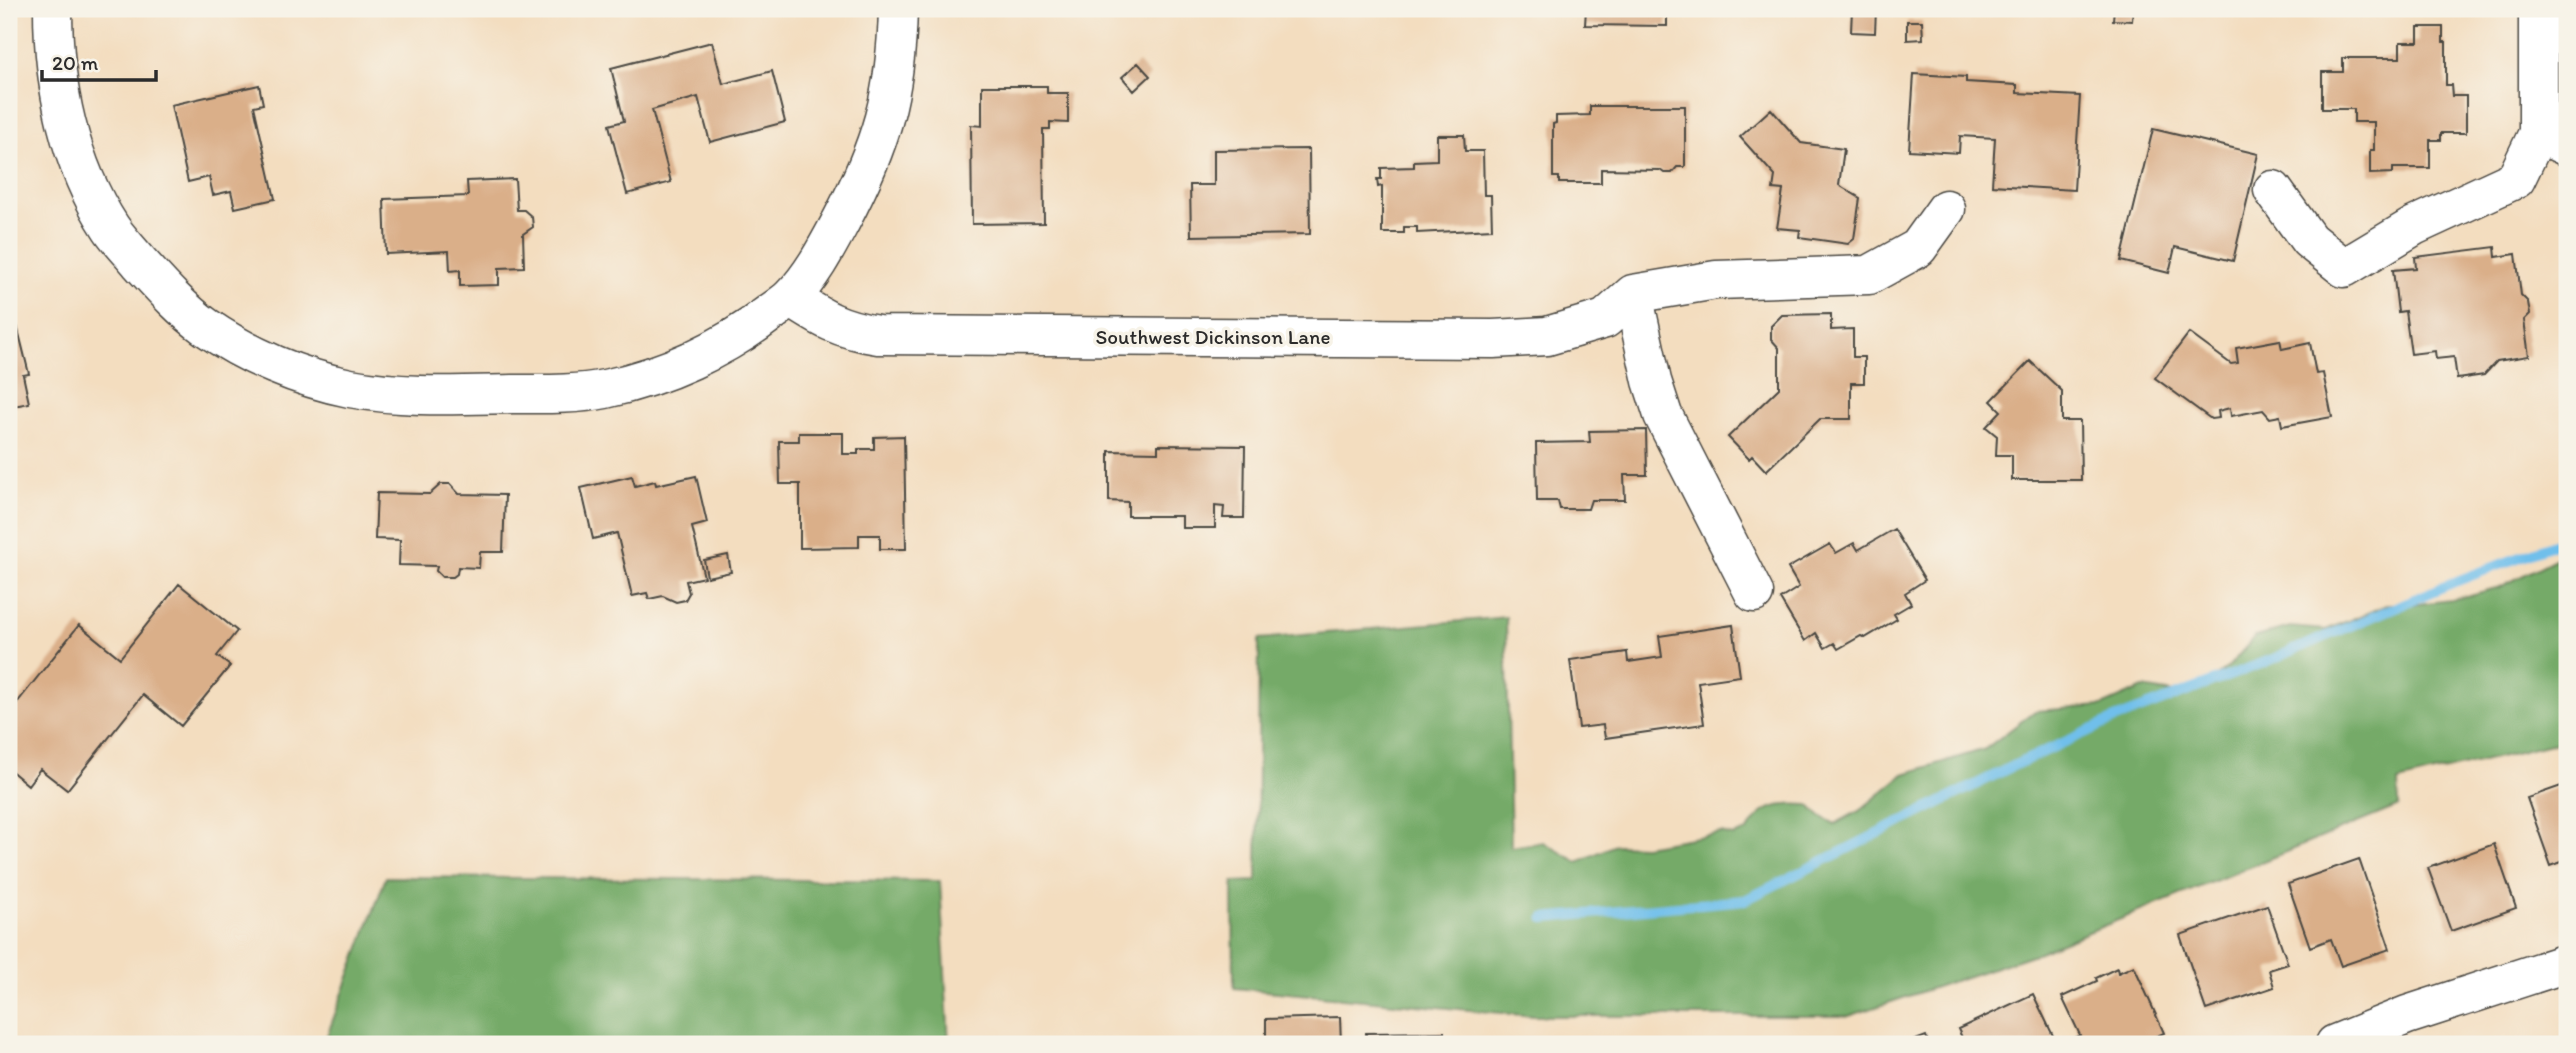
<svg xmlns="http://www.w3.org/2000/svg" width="2576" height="1053" viewBox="0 0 2576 1053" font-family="Itim,sans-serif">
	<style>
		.forest { fill: #75aa67; stroke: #506a49; stroke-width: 2 }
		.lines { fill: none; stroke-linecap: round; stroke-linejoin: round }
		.stream { stroke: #70bfeb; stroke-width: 10 }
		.building { fill: #daaf89 }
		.minor-casing { stroke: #494641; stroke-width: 41 }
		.minor { stroke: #fff; stroke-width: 38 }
		.labels { text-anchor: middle; stroke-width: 7; stroke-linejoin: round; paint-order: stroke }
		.street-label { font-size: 21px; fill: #2b2b2b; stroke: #f7f3e8 }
	</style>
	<rect width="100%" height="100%" fill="#f7f3e8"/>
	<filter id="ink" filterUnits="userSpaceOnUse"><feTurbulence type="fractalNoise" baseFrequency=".0143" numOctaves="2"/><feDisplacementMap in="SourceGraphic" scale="14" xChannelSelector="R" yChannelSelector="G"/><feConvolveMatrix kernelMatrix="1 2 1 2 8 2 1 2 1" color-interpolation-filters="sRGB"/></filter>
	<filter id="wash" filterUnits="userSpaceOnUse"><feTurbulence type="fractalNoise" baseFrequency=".00686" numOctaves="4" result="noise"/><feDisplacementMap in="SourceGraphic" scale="28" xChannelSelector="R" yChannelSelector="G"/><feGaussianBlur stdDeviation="1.57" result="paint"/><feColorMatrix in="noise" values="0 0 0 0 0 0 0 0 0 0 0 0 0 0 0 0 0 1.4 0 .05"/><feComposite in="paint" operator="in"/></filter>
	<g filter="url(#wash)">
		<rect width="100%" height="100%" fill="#f3ddbf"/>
		<!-- forest -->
		<path class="forest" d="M2567 553V740L2398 782 2399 806 2032 955 1849 1016H1533L1234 988 1233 882 1257 881 1259 639 1506 617 1511 847 1543 842 1578 862 1615 845 1644 846 1721 833 1733 836 1748 831C1762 804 1781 803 1809 805L1820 816 1835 824 1859 811 1904 774 1985 749 2035 711 2102 706 2143 688 2180 694 2209 682 2228 667 2255 637 2290 627 2326 630 2389 604H2418L2451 600 2500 587Z
			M386 877 940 881 949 1044H324Z"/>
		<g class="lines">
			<!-- stream -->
			<path class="stream" d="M1544 918 1745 900 2017 764 2115 719 2268 661 2457 581 2567 539"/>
		</g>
		<g id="blocks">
			<!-- building -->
			<path class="building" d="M1586 9H1667V26L1585 25Z
				M1852 9H1876L1875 33 1851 32Z
				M2114 9H2133L2132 21 2113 20Z
				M2191 9H2252L2251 14 2191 13Z
				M1907 21H1922L1923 39 1907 40Z
				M2418 27H2443V42H2446V85H2451L2452 96H2466V133H2441V140H2430V168H2393V173L2370 174V150H2374V122H2354V109H2322V72H2343V58H2400V42H2418Z
				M712 42 723 84 772 71 785 122 710 142 698 97 652 110 671 182 627 194 609 125 624 121 611 68Z
				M1138 63 1150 76 1134 91 1122 77Z
				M1914 74 1966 77V82L2017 85V93L2080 96 2074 190 1992 185 1995 138 1960 136 1959 153 1909 150Z
				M259 85 263 104 254 106 275 199 235 208 231 191 213 195 209 177 188 182 171 105Z
				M982 86H1047V93H1068V123L1050 122V129H1043L1044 223 972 224 971 125 982 126Z
				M1590 106H1685V167H1677L1672 173H1664L1660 170 1601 169V183H1559V177H1553V124L1556 123V116L1590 115Z
				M1771 109 1801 143 1844 149 1839 185 1860 198 1854 239 1848 244 1799 237 1800 230 1777 228 1783 190 1773 189 1775 176 1740 137Z
				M2153 129 2258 154 2233 261 2175 247 2169 273 2121 261Z
				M1437 135H1464L1465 151H1483L1484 195H1491L1492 229 1417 233V227H1404V233H1382V186L1378 187 1377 179H1381V168L1414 167V161L1437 160Z
				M1309 149 1310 234 1191 236 1190 185H1214V150Z
				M515 179 517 210H524L532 217 533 227 523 234 524 267 499 268V285L460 286V270L450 271 449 251 386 254 384 199 468 196 467 181Z
				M2495 247 2496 257 2516 254 2521 295 2528 302 2530 314 2524 320 2529 356 2497 361 2484 375 2457 379 2454 357 2436 359 2435 351 2411 354 2405 311 2398 312 2393 270 2416 268 2415 257Z
				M9 293 29 374 23 375 29 403 9 407Z
				M1831 314V330L1853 329V357H1864V383H1851V419H1820L1766 471 1752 456 1749 459 1728 437 1779 388V348L1771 339V326L1782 315Z
				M2189 333 2231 364 2238 363 2236 348 2280 340 2282 349 2310 343 2316 374 2323 373 2332 417 2282 426 2280 416 2270 418 2263 410 2231 416 2230 408 2218 411 2219 418 2211 419 2155 378Z
				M2030 361 2062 391V421H2080L2081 480H2012V455H1996L1997 436 1986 427 2001 411 1991 401Z
				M1646 430 1647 475H1624L1625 500H1591L1588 509H1560L1558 501H1537L1536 443 1590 442 1589 431Z
				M799 433H843V454H858V449H874V437L904 436 906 549H880V535H859V547L800 548V484H780L779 441H799Z
				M1158 445 1245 446 1244 518H1223L1224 507 1215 506V528H1182V516H1128V502L1109 501V451L1158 452Z
				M632 476 635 486 655 481 656 485 696 476 707 523 692 527 704 577 686 581 689 593 685 600 676 602 663 596 649 599 647 593 632 596 617 533 593 539 581 488Z
				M441 484H450L459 494 505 495 503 552H480L479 568 458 567 457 574 453 577H442L436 571 437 566 399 565 400 540 375 539 377 493 430 494Z
				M1894 529 1925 580 1905 593 1911 604 1894 614 1897 619 1865 638 1861 636 1838 649 1834 643 1825 648 1816 633 1805 641 1780 599 1799 587 1788 568 1830 544 1836 553 1854 543 1858 550Z
				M728 555 731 572 707 577 704 560Z
				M179 584 237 631 217 656 230 666 181 726 143 695 67 790 40 769 28 785 9 769V713L79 625 120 658Z
				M1733 625 1740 676 1698 682 1704 724 1605 738 1603 725 1579 728 1570 660 1627 652 1628 662 1662 657 1659 636Z
				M2567 784V860L2551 866 2527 798Z
				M2494 844 2516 908 2451 931 2428 868Z
				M2359 859 2390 949 2341 966 2331 939 2310 947 2288 884Z
				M2267 905 2288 964 2269 970 2274 987 2206 1010 2180 935Z
				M2134 966 2164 1033 2138 1044H2070L2068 1041 2080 1035 2062 997 2097 981 2096 978 2117 968 2118 973Z
				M2033 994 2057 1044H1965L1958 1029Z
				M1340 1017 1341 1044H1266V1019Z
				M1444 1032V1044H1366V1033Z
				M1926 1036 1929 1044H1905Z"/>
		</g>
	</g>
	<g filter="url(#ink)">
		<use href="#blocks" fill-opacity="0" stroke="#494641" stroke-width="2"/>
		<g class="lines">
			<defs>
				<path id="minor" d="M53 9C53 84 69 164 111 228 119 240 131 252 140 263 160 285 181 309 206 327 248 356 299 378 350 388 403 398 459 395 513 394 543 394 575 395 605 389 664 376 722 350 770 313 777 308 785 303 791 297 812 276 827 247 841 221 881 145 896 95 898 9
					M2538 133 2567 147
					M2273 190 2309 240 2344 268 2414 226 2516 179 2538 133V9
					M1633 294 1716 280 1869 275 1918 248 1946 209
					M1633 294 1652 381 1663 415 1754 593
					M791 298C823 319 839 329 878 335L1493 339 1547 336 1605 319 1633 294
					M2335 1044 2407 1015 2567 963"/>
			</defs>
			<!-- minor casing -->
			<use href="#minor" class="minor-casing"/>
			<!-- minor -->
			<use href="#minor" class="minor"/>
		</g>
	</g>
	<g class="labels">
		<!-- street labels -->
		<g class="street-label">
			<text x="1213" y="344">Southwest Dickinson Lane</text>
		</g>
	</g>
	<!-- margin -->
	<rect width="2576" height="1053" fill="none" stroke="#f7f3e8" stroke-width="35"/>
	<!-- scale -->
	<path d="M42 70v10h114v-10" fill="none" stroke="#2b2b2b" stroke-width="3.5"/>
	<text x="52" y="70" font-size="21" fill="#2b2b2b" stroke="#f7f3e8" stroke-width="5" paint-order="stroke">20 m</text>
</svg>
